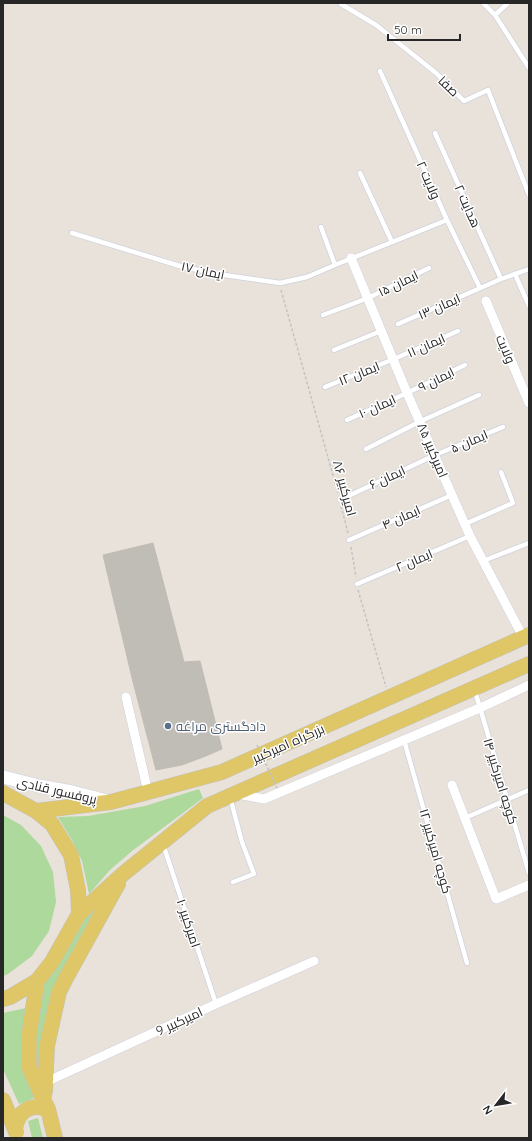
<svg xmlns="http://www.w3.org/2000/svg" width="532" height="1141" viewBox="0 0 532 1141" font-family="Quicksand,Cairo,sans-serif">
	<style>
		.green { fill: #aed99c }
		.building { fill: #c0bcb6; stroke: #c2beb4 }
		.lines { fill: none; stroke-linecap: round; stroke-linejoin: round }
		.service-casing { stroke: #cfd1de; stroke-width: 6 }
		.minor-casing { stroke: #cfd1de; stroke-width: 10 }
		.secondary-casing { stroke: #cfd1de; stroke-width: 14 }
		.primary-casing { stroke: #c3c3c3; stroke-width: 16 }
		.path { stroke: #c3c3c3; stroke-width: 1.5; stroke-dasharray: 3 2; stroke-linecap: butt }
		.service { stroke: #fff; stroke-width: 4.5 }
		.minor { stroke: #fff; stroke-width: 9 }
		.secondary { stroke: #fff; stroke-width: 13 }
		.primary { stroke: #dfc767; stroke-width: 15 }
		.path-bridge { stroke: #c3c3c3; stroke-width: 1.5; stroke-dasharray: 3 2; stroke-linecap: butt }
		.service-dot { fill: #5c6f8a; stroke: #fff; stroke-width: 1.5 }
		.labels { text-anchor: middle; stroke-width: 3; stroke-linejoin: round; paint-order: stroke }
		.street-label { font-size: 13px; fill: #272727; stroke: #fff }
		.service-label { font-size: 13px; fill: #4e5e75; stroke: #fff; text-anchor: start }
	</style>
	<rect width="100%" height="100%" fill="#e8e2da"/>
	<!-- green -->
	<path class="green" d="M199 789 203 798 132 851 110 870 89 894 82 861 73 842 58 817 88 816 145 806Z
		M3 815 21 825 41 846 53 872 56 902 49 931 32 956 8 974 3 976Z
		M123 874 65 980 43 1099 29 1036 37 981 79 914Z
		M26 1008V1071L34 1098 19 1104 3 1069V1013Z
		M38 1118 43 1138H32L28 1121Z"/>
	<!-- building -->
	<path class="building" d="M153 543 184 662 200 661 222 749 206 756 182 765 156 770 133 682 103 555Z"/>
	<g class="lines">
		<defs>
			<path id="service" d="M483 3 495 15 529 68
				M341 4 376 25 436 73 464 101 488 90 529 195
				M495 15 508 3
				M380 71 447 220 480 288
				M435 133 501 279
				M360 173 392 242
				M321 227 335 265
				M72 233 183 267 224 275 280 283 307 277 335 265 447 220
				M515 274 529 306
				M323 315 368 298 429 268
				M398 324 501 279 529 269
				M334 350 381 331
				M325 387 394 359 458 331
				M347 420 407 393 465 365
				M366 449 421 421 479 395
				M340 500 435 455 503 427
				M465 524 513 503 501 472
				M349 540 452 495
				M483 561 529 543
				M357 584 470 536
				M475 691 529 873
				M404 740 467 963
				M230 797 242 842 254 874 233 882
				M465 818 529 790
				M163 844 216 1004"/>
			<path id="minor" d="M351 258 407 393 470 536 523 637
				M486 301 529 403
				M126 697 148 792
				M452 785 496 899 529 885
				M237 794 264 799 480 708 529 685
				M46 1082 216 1004 314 961"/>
			<path id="secondary" d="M3 777 39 786 72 792 107 801"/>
			<path id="primary" d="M3 793 36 811 52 824 71 855 78 890 79 914 52 962 37 981 10 997 3 999
				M36 811 111 802 222 772 529 635
				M79 914 123 874 207 806 529 664
				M37 981 29 1036V1067L43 1099
				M3 1100 16 1132
				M15 1129C18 1111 30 1103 48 1109
				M55 1138 48 1109 43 1099 45 1091 47 1046 59 992 65 980 118 884"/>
		</defs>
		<!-- service casing -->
		<use href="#service" class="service-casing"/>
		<!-- minor casing -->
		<use href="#minor" class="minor-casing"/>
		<!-- secondary casing -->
		<use href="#secondary" class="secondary-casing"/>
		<!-- primary casing -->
		<use href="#primary" class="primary-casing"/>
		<!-- path -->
		<path class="path" d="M281 290 338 493
			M341 506 348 533
			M351 547 356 577
			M358 590 386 687"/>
		<!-- service -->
		<use href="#service" class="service"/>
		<!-- minor -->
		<use href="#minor" class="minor"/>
		<!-- secondary -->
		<use href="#secondary" class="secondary"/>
		<!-- primary -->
		<use href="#primary" class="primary"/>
		<!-- path-bridge -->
		<path class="path-bridge" d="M257 745 277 788"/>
	</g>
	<!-- markers -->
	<circle class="service-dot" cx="168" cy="726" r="4"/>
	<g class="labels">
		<!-- street labels -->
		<g class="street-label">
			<text transform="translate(449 86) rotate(44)" y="5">صفا</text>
			<text transform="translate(429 180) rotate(66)" y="5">ولایت ۲</text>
			<text transform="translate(468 206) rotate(66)" y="5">هدایت ۲</text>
			<text transform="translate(203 270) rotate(12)" y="5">ایمان ۱۷</text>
			<text transform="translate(398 283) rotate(-26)" y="5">ایمان ۱۵</text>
			<text transform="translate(439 306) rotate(-24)" y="5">ایمان ۱۳</text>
			<text transform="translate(426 345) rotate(-24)" y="5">ایمان ۱۱</text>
			<text transform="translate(506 349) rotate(67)" y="5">ولایت</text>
			<text transform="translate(359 373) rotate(-22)" y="5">ایمان ۱۲</text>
			<text transform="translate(436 379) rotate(-26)" y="5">ایمان ۹</text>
			<text transform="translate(377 406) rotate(-24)" y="5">ایمان ۱۰</text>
			<text transform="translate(469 441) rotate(-23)" y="5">ایمان ۵</text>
			<text transform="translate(433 450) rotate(67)" y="5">امیرکبیر ۸۵</text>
			<text transform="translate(387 477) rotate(-25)" y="5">ایمان ۶</text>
			<text transform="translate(345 488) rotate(75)" y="5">امیرکبیر ۸۶</text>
			<text transform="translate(401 517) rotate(-24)" y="5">ایمان ۴</text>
			<text transform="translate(414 560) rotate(-23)" y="5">ایمان ۲</text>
			<text transform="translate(288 743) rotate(-24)" y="5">بزرگراه امیرکبیر</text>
			<text transform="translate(501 781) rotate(73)" y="5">کوچه امیرکبیر ۱۴</text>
			<text transform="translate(57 790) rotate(13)" y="5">پروفسور قنادی</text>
			<text transform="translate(436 851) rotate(74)" y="5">کوچه امیرکبیر ۱۲</text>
			<text transform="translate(189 923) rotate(72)" y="5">امیرکبیر ۱۰</text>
			<text transform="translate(179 1021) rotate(-25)" y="5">امیرکبیر 9</text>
		</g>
		<!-- service labels -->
		<g class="service-label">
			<text x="176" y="731">دادگستری مراغه</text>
		</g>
	</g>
	<!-- border -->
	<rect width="532" height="1141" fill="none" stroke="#272727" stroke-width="8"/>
	<!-- north arrow -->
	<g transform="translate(496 1105) rotate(239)" stroke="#ffffff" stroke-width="3" paint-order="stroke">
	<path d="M0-3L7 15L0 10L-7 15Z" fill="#272727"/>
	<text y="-6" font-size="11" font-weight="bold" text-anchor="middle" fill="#272727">N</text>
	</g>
	<!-- scale -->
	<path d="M388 34v6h72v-6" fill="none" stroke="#272727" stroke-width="2"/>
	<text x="394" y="34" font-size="12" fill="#272727" stroke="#ffffff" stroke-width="3" paint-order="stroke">50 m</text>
</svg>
